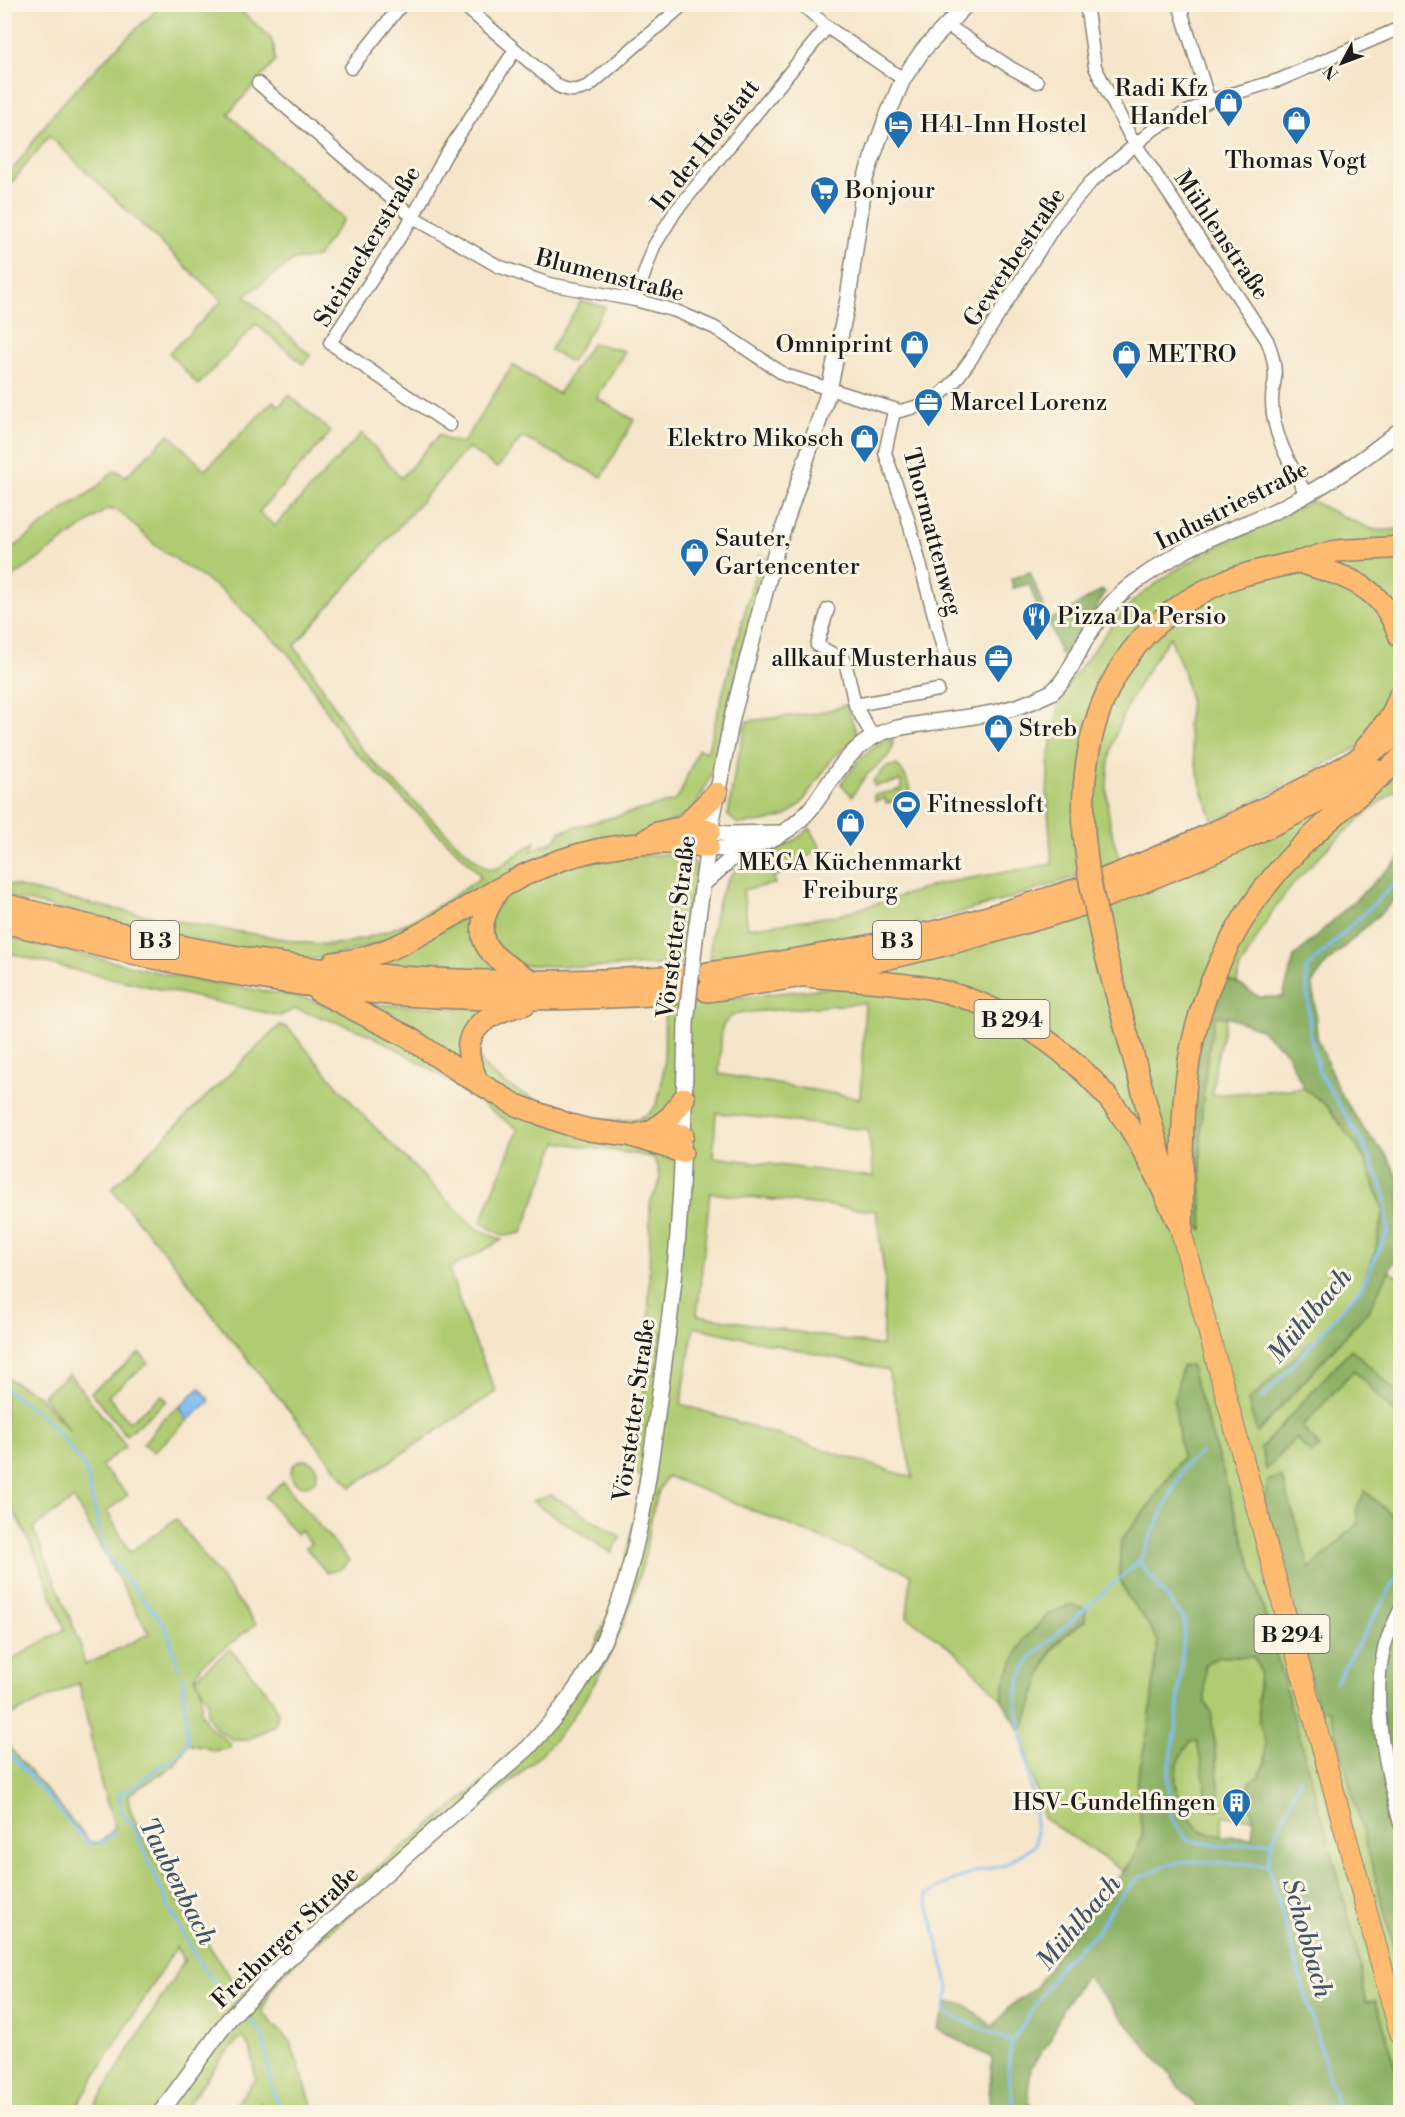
<svg xmlns="http://www.w3.org/2000/svg" width="1405" height="2117" viewBox="0 0 1405 2117" font-family="'Libre Bodoni',serif">
	<style>
		.green { fill: #b0cc73; stroke: #667448; stroke-width: 1.5; fill-rule: evenodd }
		.forest { fill: #8cb065; stroke: #546640; stroke-width: 1.5; fill-rule: evenodd }
		.water { fill: #81bdf4; stroke: #4e6c88; stroke-width: 1.5 }
		.lines { fill: none; stroke-linecap: round; stroke-linejoin: round }
		.stream { stroke: #81bdf4; stroke-width: 3 }
		.minor-casing { stroke: #888174; stroke-width: 15 }
		.tertiary-casing { stroke: #888174; stroke-width: 18 }
		.primary-casing { stroke: #888174; stroke-width: 22 }
		.trunk-casing { stroke: #888174; stroke-width: 24 }
		.minor { stroke: #fff; stroke-width: 12 }
		.tertiary { stroke: #fff; stroke-width: 15 }
		.primary { stroke: #ffbb71; stroke-width: 20 }
		.trunk { stroke: #ffbb71; stroke-width: 21 }
		.tertiary-bridge-casing { stroke: #888174; stroke-width: 18; stroke-linecap: butt }
		.trunk-bridge-casing { stroke: #888174; stroke-width: 24; stroke-linecap: butt }
		.tertiary-bridge { stroke: #fff; stroke-width: 15 }
		.trunk-bridge { stroke: #ffbb71; stroke-width: 21 }
		.labels { text-anchor: middle; stroke-width: 6; stroke-linejoin: round; paint-order: stroke }
		.shield { fill: #fcf5e5; stroke: #5f5d58; stroke-width: 1.5 }
		.shield-label { font-size: 22px; font-weight: bold; fill: #1c1c1c }
		.poi-label { font-size: 24px; fill: #1c1c1c; stroke: #fcf5e5; text-anchor: start }
		.street-label { font-size: 24px; fill: #1c1c1c; stroke: #fcf5e5 }
		.water-label { font-size: 26px; font-style: italic; fill: #3f5468; stroke: #fcf5e5 }
	</style>
	<rect width="100%" height="100%" fill="#fcf5e5"/>
	<filter id="ink" filterUnits="userSpaceOnUse"><feTurbulence type="fractalNoise" baseFrequency=".0167" numOctaves="2"/><feDisplacementMap in="SourceGraphic" scale="12" xChannelSelector="R" yChannelSelector="G"/><feConvolveMatrix kernelMatrix="1 2 1 2 8 2 1 2 1" color-interpolation-filters="sRGB"/></filter>
	<filter id="wash" filterUnits="userSpaceOnUse"><feTurbulence type="fractalNoise" baseFrequency=".008" numOctaves="4" result="noise"/><feDisplacementMap in="SourceGraphic" scale="24" xChannelSelector="R" yChannelSelector="G"/><feGaussianBlur stdDeviation="1.35" result="paint"/><feColorMatrix in="noise" values="0 0 0 0 0 0 0 0 0 0 0 0 0 0 0 0 0 1.4 0 .05"/><feComposite in="paint" operator="in"/></filter>
	<g filter="url(#wash)">
		<rect width="100%" height="100%" fill="#f5e6cb"/>
		<!-- green -->
		<path class="green" d="M162 5H234L270 37 274 46 275 62 228 114 344 219 317 257 294 260 245 296 311 356 303 364 256 324 198 385 169 353 222 301 49 136 5 191V178C26 156 40 128 61 105 93 70 127 37 162 5Z
			M581 301 605 307 571 362 550 350Z
			M592 343 625 351 597 398 634 420 602 477 522 437 497 468 468 448 294 646 310 667 355 741 373 762 459 845 486 868 496 869 535 842 531 851 554 841 561 831 674 801 680 794 698 749 707 752 760 555 767 557C754 604 741 651 730 698 720 738 716 782 689 814L412 934 325 958 297 959 191 941 5 896 4 883C88 905 174 922 260 935 287 939 322 949 350 942 405 929 434 910 480 878L479 873 346 743 304 674 286 651 221 590 156 546 119 511 107 509 5 583V554L67 507 95 489 115 470 126 476 169 434 205 470 273 401 279 406 289 395 331 432 259 512 275 526 362 433 401 478 440 434 448 440 463 443 513 365 558 394Z
			M1312 501C1332 512 1352 521 1372 529 1380 532 1392 530 1400 529V725L1250 804 1213 822 1201 786 1187 726 1190 700 1183 670 1170 637C1118 708 1088 772 1120 860 1022 899 917 926 813 947 779 953 743 957 709 962 713 919 716 870 761 852 771 848 783 847 792 842 798 838 804 833 810 828L821 848 773 878 775 884 743 890 748 928 840 915 942 883 1052 864 1047 796 1049 753 1062 693 1108 630 1134 600 1174 571 1207 552Z
			M846 705 858 736 832 759 801 804 786 816 764 822 738 824 728 816 735 770 747 721 818 713Z
			M893 738C893 761 879 761 866 776 861 782 856 790 852 796L841 784C857 761 866 749 893 738Z
			M897 765 905 775 913 797 886 803 885 798 875 801 874 795 902 789 901 781 874 786 873 781 886 767Z
			M1400 773V787C1356 820 1313 858 1279 902 1264 923 1252 948 1239 970L1237 983 1220 978 1191 1098 1203 1229C1199 1156 1199 1088 1215 1016L1227 1017 1216 1062 1212 1095 1304 1088 1327 1106 1363 1155 1384 1211 1375 1253 1359 1292 1322 1332 1368 1311 1389 1271 1400 1277V1395L1351 1349 1261 1449 1297 1438 1312 1453 1302 1427 1354 1370 1400 1419V1523L1365 1491 1359 1522 1310 1570 1319 1710H1330L1400 1969V2081L1376 2001 1365 2002 1362 1972 1337 1872 1250 1561 1190 1365 1174 1400 1182 1457 1151 1503 1121 1540 1119 1576 1127 1596 1147 1622 1158 1641 1149 1725 1137 1781 1142 1836 1133 1860 1123 1871 1043 1818 1021 1732C1035 1706 1039 1668 1056 1645 1063 1635 1076 1628 1085 1620L1005 1680 1002 1700 956 1652 907 1617 911 1574 667 1476C650 1500 650 1535 643 1563 626 1625 599 1687 557 1737 534 1763 506 1786 480 1808 435 1845 389 1880 346 1918 321 1939 292 1960 273 1987 268 1994 265 2004 262 2012L290 2042 315 2112H265L260 2102 251 2112H229L256 2079 250 2046 242 2037 223 2056 182 2112H91L184 1961 176 1947 73 2112H5L4 1741 89 1841C101 1847 107 1836 115 1827L101 1784 79 1683 5 1718V1664L65 1629C47 1586 32 1537 5 1498V1377L39 1396 70 1431 43 1395 69 1374 126 1446 101 1466 128 1495 107 1511 130 1552 176 1519 256 1624 202 1665 195 1677 202 1693 201 1712 209 1727 230 1743V1748L213 1751 207 1748 188 1744 174 1766 129 1794V1806L139 1831 175 1895 242 1995 355 1885 426 1829 508 1761 557 1707 593 1651 620 1587 643 1477 630 1471 629 1465C654 1386 648 1287 650 1203 661 1183 664 1178 653 1157L557 1142 522 1233C501 1238 498 1234 481 1222L518 1129C474 1099 426 1063 378 1039 352 1026 323 1018 295 1009L280 1016 62 967 5 952V936L174 976 306 998 334 1009 350 1003 519 1011 485 1030C481 1039 476 1047 479 1056 489 1094 631 1143 654 1108 666 1091 665 1030 664 1008L679 1004 845 986 853 973 1310 814 1383 786ZM865 1003 860 1098 719 1074 722 1027 728 1019 737 1013ZM716 1113 868 1130 874 1177 713 1157ZM710 1193 876 1211 885 1279 882 1346 697 1315ZM694 1327 888 1370 913 1478 681 1404ZM74 1499 149 1634 85 1665 79 1640 33 1528Z
			M677 853 692 857 696 867 687 964 598 967 521 965 494 950 488 914C494 907 500 898 507 893 553 859 623 858 677 853Z
			M471 914 475 917 498 973 373 967 377 963Z
			M280 1025 288 1028 360 1112 423 1176 474 1227 502 1240 449 1269 466 1321 496 1392 351 1487 220 1325 172 1261 111 1189Z
			M140 1353 148 1363 108 1396 129 1422 162 1395 167 1401 126 1435 91 1392Z
			M180 1406 187 1421 154 1452 143 1444 163 1419Z
			M291 1473a13 13 0 1 1 26 0a13 13 0 1 1-26 0Z
			M283 1482 349 1561 340 1569 327 1573 306 1548 311 1543 300 1530 296 1534 265 1497Z
			M551 1495 621 1537 611 1553 532 1501Z
			M230 1649 272 1698 278 1714 274 1726 247 1740H234L217 1730 207 1714 208 1701 196 1678Z
			M1219 1657H1255L1260 1672 1258 1695 1259 1722 1265 1740V1765L1258 1777 1250 1782 1247 1795 1254 1819 1223 1816 1221 1835C1215 1833 1204 1833 1199 1829 1193 1825 1189 1816 1186 1810 1171 1783 1172 1765 1191 1741H1197L1207 1795 1212 1809H1221L1211 1711 1205 1702V1663Z"/>
		<!-- forest -->
		<path class="forest" d="M1030 572 1049 620 1063 614 1102 590 1105 592 1069 659 1061 656 1049 622 1044 624 1029 584 1013 588 1011 579Z
			M1400 858V895L1327 963 1313 982 1317 1037 1339 1091 1365 1131 1387 1156 1400 1181V1250L1368 1311 1257 1433 1248 1401 1322 1332 1359 1292 1375 1253 1384 1211 1363 1155 1327 1106 1304 1088 1286 1052 1260 1029 1227 1017 1215 1016C1199 1088 1199 1156 1203 1230L1195 1226C1188 1163 1187 1101 1200 1039 1204 1018 1213 997 1220 977L1237 983 1259 997H1283L1294 957Z
			M1351 1349 1400 1395V1419L1354 1370 1302 1427 1319 1447 1311 1454 1296 1438 1266 1470 1261 1448Z
			M1190 1365 1250 1561 1337 1872 1362 1972 1365 2002 1376 2001 1400 2081V2112H1201L1086 1975 1063 2008 1050 2040 1031 2067 1028 2093 1032 2112H991L989 2097 992 2058 937 2029 948 2001 966 2005 993 2027 1010 2006 1037 1986 1068 1939 1133 1860 1142 1836 1137 1781 1149 1725 1158 1641 1147 1622 1127 1596 1119 1576 1121 1540 1151 1503 1182 1457 1174 1400 1182 1366ZM1219 1657H1254L1260 1672 1258 1695 1259 1722 1265 1740V1765L1258 1777 1250 1782 1247 1795 1254 1819 1252 1837C1236 1836 1215 1837 1200 1830 1194 1826 1189 1817 1186 1811 1172 1784 1171 1766 1191 1741H1197L1207 1795 1212 1809H1221L1211 1711 1205 1702V1664Z
			M1282 1477 1310 1569 1359 1523 1356 1510 1365 1491 1400 1523V1969L1330 1710 1319 1711 1264 1499 1269 1480Z
			M1070 1605 1086 1608 1085 1620C1076 1628 1063 1635 1056 1644 1039 1667 1035 1706 1021 1732L1002 1700 1005 1680 1024 1639 1049 1614Z"/>
		<!-- water -->
		<path class="water" d="M200 1388 210 1401 187 1421 180 1406Z"/>
		<g class="lines">
			<!-- stream -->
			<path class="stream" d="M4 1388 47 1420 64 1439 74 1455 85 1467 105 1554 165 1625 179 1668
				M1262 1399 1361 1288 1388 1231 1384 1191 1364 1145 1319 1072 1310 1033 1306 969 1400 879
				M1201 1453 1185 1465 1139 1561 1185 1621 1176 1730 1168 1775 1171 1817 1187 1840 1220 1846 1272 1842
				M182 1676 188 1744 174 1759 156 1769 135 1786 119 1794 121 1811 132 1825 170 1909 203 1969 235 2004
				M1336 1682 1400 1572
				M4 1747 87 1842C100 1848 106 1840 114 1831
				M1301 1778 1272 1842 1268 1865 1339 2112
				M242 2011 263 2034 272 2088 282 2112
				M1012 2042 944 2012 949 1989 926 1895 951 1881 979 1871 1005 1865 1036 1844 1035 1815 1016 1698 1021 1678 1030 1658 1139 1561
				M1014 2112 1008 2066 1012 2042 1062 1963 1095 1934 1115 1903 1138 1879 1166 1865 1195 1861 1268 1865"/>
		</g>
	</g>
	<g filter="url(#ink)">
		<g class="lines">
			<defs>
				<path id="minor" d="M462 4 558 86C570 92 577 91 589 86L684 4
					M802 4 827 27 903 79
					M1086 4 1095 67 1130 136 1267 340C1272 352 1275 363 1275 376 1275 384 1272 391 1272 399 1271 432 1291 466 1306 494
					M1179 4 1209 101
					M947 25 1011 68 1037 82
					M351 68 402 4
					M258 83 413 217 498 266 549 284 635 300 676 311 715 328 785 375 900 411 927 404 937 398 955 381 971 359 1057 222 1091 182 1154 129 1209 101 1279 80 1400 28
					M635 300 654 246 675 212 827 27
					M894 411 885 453 906 512 947 663
					M450 425 330 343 413 217 445 156 515 50
					M828 609 817 645 845 661 855 705 873 737
					M855 705 938 690
					M1400 1610C1394 1622 1387 1636 1384 1649 1371 1703 1386 1771 1400 1824"/>
				<path id="tertiary" d="M710 831 727 834 778 833
					M708 847C747 855 787 838 812 807 831 782 843 756 870 739 887 728 908 726 927 723 963 717 1003 715 1037 699 1042 696 1049 694 1053 691 1068 678 1077 654 1087 637 1099 617 1115 597 1134 583 1150 572 1167 560 1184 551 1216 533 1254 522 1287 505 1328 484 1365 459 1400 430
					M703 884 742 849
					M695 939 710 831 732 718 775 554 829 390 848 299 865 179 886 119 903 79 923 50 967 4
					M161 2112 229 2019 283 1964 528 1748C559 1714 586 1680 605 1637 636 1570 646 1495 656 1422 663 1371 670 1320 675 1269 683 1187 684 1105 686 1024"/>
				<path id="primary" d="M1179 1224 1400 2033"/>
				<path id="trunk" d="M1298 562C1346 576 1382 585 1400 637
					M1365 749 1392 715 1400 695
					M683 827 710 831
					M1084 834C1078 724 1116 628 1223 582 1247 572 1272 568 1298 562 1311 559 1324 553 1337 551 1358 549 1379 549 1400 547
					M646 840 657 833 683 827 717 793
					M1100 881C1204 839 1305 793 1400 734
					M498 890C466 941 486 953 530 980
					M1102 898C1196 861 1289 822 1375 770
					M4 904C122 936 243 963 365 974 470 984 576 983 681 976
					M4 922C121 952 237 979 357 991 464 1002 572 1001 680 993
					M1103 945 1166 1177
					M333 963C387 957 420 935 466 908 490 894 513 879 538 869 590 846 653 837 708 847
					M708 973C788 962 867 948 946 929 991 917 1036 902 1081 888
					M806 976C846 980 888 981 928 988 1006 1003 1079 1054 1124 1119 1146 1151 1162 1189 1179 1224
					M318 991 408 1037 462 1073 516 1105 567 1124 589 1130 629 1135 682 1152
					M707 991C837 973 960 945 1085 904
					M478 1083C475 1074 470 1065 469 1056 464 1023 499 1010 525 1004
					M652 1131 671 1116 684 1098
					M639 1134 652 1131 683 1135
					M1182 1231C1183 1179 1180 1127 1187 1075 1196 1001 1231 926 1279 870 1315 829 1360 795 1400 759"/>
			</defs>
			<!-- minor casing -->
			<use href="#minor" class="minor-casing"/>
			<!-- tertiary casing -->
			<use href="#tertiary" class="tertiary-casing"/>
			<!-- primary casing -->
			<use href="#primary" class="primary-casing"/>
			<!-- trunk casing -->
			<use href="#trunk" class="trunk-casing"/>
			<!-- minor -->
			<use href="#minor" class="minor"/>
			<!-- tertiary -->
			<use href="#tertiary" class="tertiary"/>
			<!-- primary -->
			<use href="#primary" class="primary"/>
			<!-- trunk -->
			<use href="#trunk" class="trunk"/>
			<defs>
				<path id="tertiary-bridge" d="M686 1024 695 939"/>
				<path id="trunk-bridge" d="M1084 834 1089 876 1103 945"/>
			</defs>
			<!-- tertiary-bridge casing -->
			<use href="#tertiary-bridge" class="tertiary-bridge-casing"/>
			<!-- trunk-bridge casing -->
			<use href="#trunk-bridge" class="trunk-bridge-casing"/>
			<!-- tertiary-bridge -->
			<use href="#tertiary-bridge" class="tertiary-bridge"/>
			<!-- trunk-bridge -->
			<use href="#trunk-bridge" class="trunk-bridge"/>
		</g>
	</g>
	<!-- icons -->
	<defs>
		<symbol id="shop-pin" viewBox="-11 -11 22 30"><path d="M0 17L-7.5 6A9.5 9.5 0 1 1 7.5 6Z" fill="#1f6fb2" stroke="#fcf5e5"/><path d="M-5-2.5h2.3a2.7 3.5 0 0 1 5.4 0H5L5.5 6h-11ZM-1.5-2.5h3a1.5 2.3 0 0 0-3 0Z" fill="#fff"/></symbol>
		<symbol id="hotel-pin" viewBox="-11 -11 22 30"><path d="M0 17L-7.5 6A9.5 9.5 0 1 1 7.5 6Z" fill="#1f6fb2" stroke="#fcf5e5"/><path d="M-6-4.5h1.5V1H6V5H4.5V3h-9V5H-6ZM-4 0a1.8 1.8 0 1 1 3.6 0ZM.5 0V-2.5h3Q6-2.5 6 0Z" fill="#fff"/></symbol>
		<symbol id="supermarket-pin" viewBox="-11 -11 22 30"><path d="M0 17L-7.5 6A9.5 9.5 0 1 1 7.5 6Z" fill="#1f6fb2" stroke="#fcf5e5"/><path d="M-6-5.5h2.5l.6 2H6L4.5 2H-2.5L-4.4-4H-6ZM-1.5 3.2a1.3 1.3 0 1 0 .1 0ZM3 3.2a1.3 1.3 0 1 0 .1 0Z" fill="#fff"/></symbol>
		<symbol id="office-pin" viewBox="-11 -11 22 30"><path d="M0 17L-7.5 6A9.5 9.5 0 1 1 7.5 6Z" fill="#1f6fb2" stroke="#fcf5e5"/><path d="M-6-3h4V-5.5h4V-3h4V5H-6ZM-1-4.5V-3h2v-1.5ZM-6 0V1H6V0Z" fill="#fff"/></symbol>
		<symbol id="restaurant-pin" viewBox="-11 -11 22 30"><path d="M0 17L-7.5 6A9.5 9.5 0 1 1 7.5 6Z" fill="#1f6fb2" stroke="#fcf5e5"/><path d="M-5-6h1v4h1v-4h1v4h1v-4h1v5L-1.5 .5V6h-2V.5L-5-1ZM5-6V6H3V1.5H1.5Q1.5-4 5-6Z" fill="#fff"/></symbol>
		<symbol id="stadium-pin" viewBox="-11 -11 22 30"><path d="M0 17L-7.5 6A9.5 9.5 0 1 1 7.5 6Z" fill="#1f6fb2" stroke="#fcf5e5"/><path d="M0-5a6.5 5 0 1 0 0 10a6.5 5 0 1 0 0-10ZM-3.5-1.8h7v3.6h-7Z" fill="#fff"/></symbol>
		<symbol id="building-pin" viewBox="-11 -11 22 30"><path d="M0 17L-7.5 6A9.5 9.5 0 1 1 7.5 6Z" fill="#1f6fb2" stroke="#fcf5e5"/><path d="M-4-6H4V6H1V3H-1V6H-4ZM-2.5-4.3h1.7v1.8h-1.7ZM.8-4.3h1.7v1.8H.8ZM-2.5-1h1.7V.8h-1.7ZM.8-1h1.7V.8H.8Z" fill="#fff"/></symbol>
	</defs>
	<g fill-rule="evenodd">
		<use href="#shop-pin" x="1212" y="86" width="33" height="45"/>
		<use href="#shop-pin" x="1280" y="104" width="33" height="45"/>
		<use href="#hotel-pin" x="882" y="108" width="33" height="45"/>
		<use href="#supermarket-pin" x="808" y="174" width="33" height="45"/>
		<use href="#shop-pin" x="898" y="328" width="33" height="45"/>
		<use href="#shop-pin" x="1110" y="338" width="33" height="45"/>
		<use href="#office-pin" x="912" y="386" width="33" height="45"/>
		<use href="#shop-pin" x="848" y="422" width="33" height="45"/>
		<use href="#shop-pin" x="678" y="536" width="33" height="45"/>
		<use href="#restaurant-pin" x="1020" y="600" width="33" height="45"/>
		<use href="#office-pin" x="982" y="642" width="33" height="45"/>
		<use href="#shop-pin" x="982" y="712" width="33" height="45"/>
		<use href="#stadium-pin" x="890" y="788" width="33" height="45"/>
		<use href="#shop-pin" x="834" y="806" width="33" height="45"/>
		<use href="#building-pin" x="1220" y="1786" width="33" height="45"/>
	</g>
	<g class="labels">
		<!-- shield labels -->
		<g class="shield">
			<rect x="131" y="921" width="48" height="38" rx="4.5"/>
			<rect x="873" y="921" width="48" height="38" rx="4.5"/>
			<rect x="974.5" y="1000" width="75" height="38" rx="4.5"/>
			<rect x="1254.5" y="1615" width="75" height="38" rx="4.5"/>
		</g>
		<g class="shield-label">
			<text x="155" y="948">B 3</text>
			<text x="897" y="948">B 3</text>
			<text x="1012" y="1027">B 294</text>
			<text x="1292" y="1642">B 294</text>
		</g>
		<!-- poi labels -->
		<g class="poi-label">
			<text x="1208" y="96" text-anchor="end">Radi Kfz<tspan x="1208" dy="28">Handel</tspan></text>
			<text x="920" y="132">H41-Inn Hostel</text>
			<text x="1296" y="168" text-anchor="middle">Thomas Vogt</text>
			<text x="845" y="198">Bonjour</text>
			<text x="893" y="352" text-anchor="end">Omniprint</text>
			<text x="1147" y="362">METRO</text>
			<text x="950" y="410">Marcel Lorenz</text>
			<text x="844" y="446" text-anchor="end">Elektro Mikosch</text>
			<text x="715" y="546">Sauter,<tspan x="715" dy="28">Gartencenter</tspan></text>
			<text x="1057" y="624">Pizza Da Persio</text>
			<text x="977" y="666" text-anchor="end">allkauf Musterhaus</text>
			<text x="1019" y="736">Streb</text>
			<text x="927" y="812">Fitnessloft</text>
			<text x="850" y="870" text-anchor="middle">MEGA Küchenmarkt<tspan x="850" dy="28">Freiburg</tspan></text>
			<text x="1216" y="1810" text-anchor="end">HSV-Gundelfingen</text>
		</g>
		<!-- street labels -->
		<g class="street-label">
			<text transform="translate(705 145) rotate(-52)" y="8">In der Hofstatt</text>
			<text transform="translate(1222 235) rotate(56)" y="8">Mühlenstraße</text>
			<text transform="translate(367 246) rotate(-59)" y="8">Steinackerstraße</text>
			<text transform="translate(1014 257) rotate(-56)" y="8">Gewerbestraße</text>
			<text transform="translate(610 275) rotate(14)" y="8">Blumenstraße</text>
			<text transform="translate(1232 505) rotate(-27)" y="8">Industriestraße</text>
			<text transform="translate(933 532) rotate(75)" y="8">Thormattenweg</text>
			<text transform="translate(676 927) rotate(-83)" y="8">Vörstetter Straße</text>
			<text transform="translate(634 1410) rotate(-82)" y="8">Vörstetter Straße</text>
			<text transform="translate(285 1937) rotate(-44)" y="8">Freiburger Straße</text>
		</g>
		<!-- water labels -->
		<g class="water-label">
			<text transform="translate(1309 1315) rotate(-50)" y="9">Mühlbach</text>
			<text transform="translate(178 1881) rotate(63)" y="9">Taubenbach</text>
			<text transform="translate(1078 1922) rotate(-50)" y="9">Mühlbach</text>
			<text transform="translate(1308 1938) rotate(74)" y="9">Schobbach</text>
		</g>
	</g>
	<!-- margin -->
	<rect width="1405" height="2117" fill="none" stroke="#fcf5e5" stroke-width="24"/>
	<!-- north arrow -->
	<g transform="translate(1342 63) rotate(229)" stroke="#fcf5e5" stroke-width="4.5" paint-order="stroke">
	<path d="M0-4.5L10 22L0 15L-10 22Z" fill="#1c1c1c"/>
	<text y="-9" font-size="16" font-weight="bold" text-anchor="middle" fill="#1c1c1c">N</text>
	</g>
</svg>
